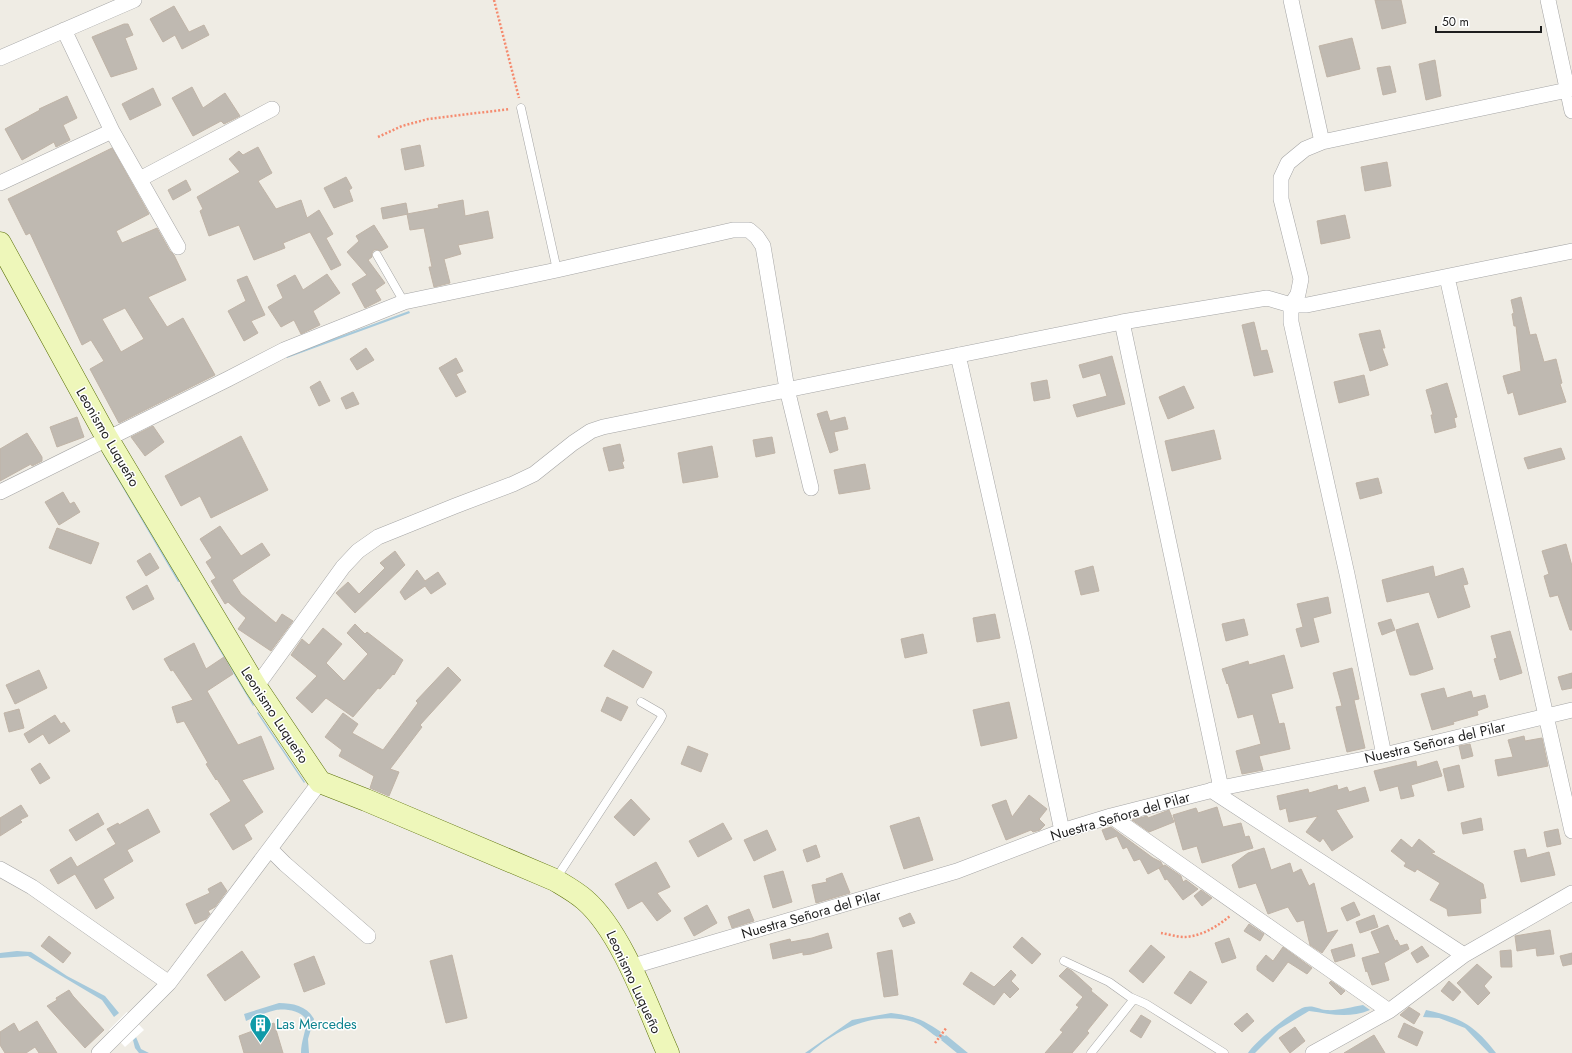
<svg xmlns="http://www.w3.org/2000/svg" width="1572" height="1053" viewBox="0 0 1572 1053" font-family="Jost,sans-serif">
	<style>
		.water { fill: #a6c9db }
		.pier { fill: #fff }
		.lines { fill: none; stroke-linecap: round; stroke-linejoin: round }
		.stream { stroke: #a6c9db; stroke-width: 4 }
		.building { fill: #bfb9b1; stroke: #c0b4a7; fill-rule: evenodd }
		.lane-casing { stroke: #a5a5a5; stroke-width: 9 }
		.street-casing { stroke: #a5a5a5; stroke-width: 16 }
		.secondary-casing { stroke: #5b7108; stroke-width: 23 }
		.path { stroke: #f58b6f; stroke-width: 2.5; stroke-dasharray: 2 2; stroke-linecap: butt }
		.lane { stroke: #fff; stroke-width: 8 }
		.street { stroke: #fff; stroke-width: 15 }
		.secondary { stroke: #eef7ba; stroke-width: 22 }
		.labels { text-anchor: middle; stroke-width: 3; stroke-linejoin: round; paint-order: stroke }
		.street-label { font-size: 14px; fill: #1e1e1e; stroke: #fff }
		.culture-label { font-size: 14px; fill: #0d838f; stroke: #fff; text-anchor: start }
	</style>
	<rect width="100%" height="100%" fill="#efece4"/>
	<!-- water -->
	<path class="water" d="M409 311 410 313 287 358 286 356Z
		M105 453 180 581 178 582 103 454Z
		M181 583 254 705 253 706 180 584Z
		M258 712 305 782 304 783 257 713Z
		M17 951 31 952 67 976 105 996 119 1013 114 1017 102 1000 28 956 0 958V953Z
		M279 1003C293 1003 307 1006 314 1019L308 1039 309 1053H301C301 1041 306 1032 306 1022 306 1011 284 1008 276 1010 266 1012 256 1017 246 1021L244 1014Z
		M1363 1005 1370 1010C1348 1019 1331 1014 1309 1011L1279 1029 1255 1053H1248C1254 1042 1294 1010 1305 1007 1314 1005 1318 1009 1326 1010 1338 1011 1351 1007 1363 1005Z
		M1426 1010C1459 1017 1475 1025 1496 1053H1489L1465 1028 1439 1018 1423 1017Z
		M891 1013C914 1016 922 1019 941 1032L937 1037C928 1031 920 1023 910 1021 874 1011 836 1030 810 1053H805L852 1020Z
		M946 1035 968 1053H957L941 1040Z
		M136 1037 141 1049 149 1053H139L135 1048 133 1040Z"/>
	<!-- pier -->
	<path class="pier" d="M127 1012 144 1030 125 1047 109 1030Z"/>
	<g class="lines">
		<!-- stream -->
		<path class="stream" d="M934 1032 947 1040"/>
	</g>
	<!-- building -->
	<path class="building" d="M1375 0H1401L1406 23 1382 29Z
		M174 6 189 32 204 25 209 35 182 49 175 35 163 42 150 19Z
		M124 24H128L133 35 125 38 137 69 111 77 92 37Z
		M1352 38 1360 69 1327 77 1319 46Z
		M1435 60 1441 96 1426 100 1419 64Z
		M1390 66 1396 92 1383 95 1377 68Z
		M192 87 203 108 225 93 240 116 224 124 221 121 193 136 172 98Z
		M153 88 161 105 130 120 122 104Z
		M67 96 77 118 63 125 70 140 56 147 54 142 22 160 5 129 40 110 39 109Z
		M420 145 424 166 405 170 401 149Z
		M258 147 272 173 258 181 276 209 301 200 307 218 319 210 333 234 326 238 341 265 331 270 310 232 283 243 285 248 254 260 239 225 209 236 200 211 203 209 197 197 240 172 229 159 239 151 243 155Z
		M112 148 149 214 116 231 122 243 157 228 170 251 174 255 186 280 148 297 167 327 183 318 215 375 119 423 90 369 104 361 91 340 82 345 30 233 26 235 8 199ZM125 308 144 339 121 352 102 319Z
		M1387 162 1391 186 1365 191 1361 167Z
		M346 177 352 188 349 190 353 201 334 208 324 188Z
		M186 180 191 190 173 200 168 190Z
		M463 200 465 216 488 211 493 238 458 245 461 254 444 259 450 283 434 287 429 267H432L424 228 410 230 407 214 439 208 438 205Z
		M406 203 408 214 383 219 381 208Z
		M1345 215 1350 238 1321 244 1317 221Z
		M374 225 388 247 381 251 377 250H374L372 253V257L368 260 385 283 375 290 381 300 365 308 352 284 367 275 347 252 359 241 356 236Z
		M327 274 340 293 313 311 320 325 301 334 294 320 281 327 268 307 283 298 277 285 295 275 303 290Z
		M247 276 265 315 251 321 258 333 244 341 228 311 246 301 237 280Z
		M1521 297 1530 335 1536 334 1544 362 1556 359 1562 383 1560 384 1566 402 1519 415 1513 392 1508 394 1503 376 1521 371 1516 326H1514L1512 314 1514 313 1511 300Z
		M1254 322 1261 351 1267 350 1273 372 1254 376 1242 325Z
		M1380 330 1385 348H1382L1388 365 1370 371 1359 334Z
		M366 348 374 360 357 370 350 359Z
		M1112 356 1125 404 1077 417 1073 405 1107 396 1100 373 1083 378 1079 365Z
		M456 358 463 371 456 374 466 392 456 397 439 368Z
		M1364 375 1369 395 1339 403 1334 382Z
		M1047 380 1050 398 1034 401 1031 383Z
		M320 381 330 401 319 406 310 387Z
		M1447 383 1457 417 1454 418 1456 427 1435 433 1431 415H1433L1426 390Z
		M1184 386 1194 408 1168 419 1159 397Z
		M353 392 359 404 346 409 341 398Z
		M827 411 830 421 845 417 848 429 834 432 838 450 830 453 817 414Z
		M77 417 84 437 57 447 50 427Z
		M153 426 164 442 145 456 131 437Z
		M1214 430 1221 459 1172 471 1165 441Z
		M27 433 42 457V461L32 466 31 464 0 481V449Z
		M241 436 268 490 211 518 200 496 181 506 165 476Z
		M772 437 775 453 756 457 753 440Z
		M620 444 624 461 622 462 624 468 609 471 603 448Z
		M712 446 718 477 683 483 678 453Z
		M1561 448 1565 459 1528 469 1524 458Z
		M865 464 870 489 839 494 834 470Z
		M1378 478 1382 493 1360 499 1356 483Z
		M63 492 70 504 74 502 80 512 59 525 45 502Z
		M220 526 241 556 262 543 270 555 232 580 241 594 276 623 282 614 293 621 271 651 238 629 246 618 228 602 225 604 211 581 216 578 206 562 212 558 200 539Z
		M57 528 99 543 91 564 49 548Z
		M1566 544 1572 566V630H1570L1558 595 1550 597 1544 576 1549 574 1542 551Z
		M395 551 405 565 355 613 336 593 348 582 359 594 385 568 380 563Z
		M150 553 159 568 146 576 137 561Z
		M1093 566 1099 591 1081 595 1075 571Z
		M1433 566 1435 577 1463 568 1468 584 1463 585 1470 607 1438 618 1429 592 1387 602 1382 580Z
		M417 570 425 581 438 572 446 584 431 594 425 586 405 600 400 592Z
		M147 585 154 599 133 610 126 597Z
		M1328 597 1331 613 1313 618 1319 642 1301 647 1296 629 1303 627 1297 604Z
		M995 614 1000 638 977 642 973 618Z
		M1244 619 1248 635 1226 641 1222 624Z
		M1391 619 1395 630 1382 635 1378 623Z
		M1418 623 1433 669 1415 675H1410L1396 630Z
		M355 624 365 634 367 632 403 660 394 675 393 674 380 689 378 688 353 717 326 698 312 713 296 698 317 676 291 655 302 639 309 645 323 628 342 644 326 663 344 681 368 654 347 633Z
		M1510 631 1522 673 1500 680 1494 659 1497 658 1491 636Z
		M923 634 927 653 905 658 901 639Z
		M194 643 206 669 224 657 233 674 207 691 238 745 261 736 274 769 242 780 263 812 244 825 252 839 233 850 210 814 231 801 217 779 216 780 206 764 208 763 184 721 177 723 172 707 193 700 173 670 171 671 164 659Z
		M613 650 652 672 643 688 604 666Z
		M1284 655 1293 688 1271 694 1279 724 1284 723 1290 749 1259 756 1263 770 1242 774 1236 751 1261 744 1253 714 1238 718 1228 683 1227 684 1222 669 1248 661 1249 665Z
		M448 667 461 680 420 725 422 727 390 769 399 772 389 796 370 788 374 776 339 756 342 750 325 737 343 713 358 724 352 733 383 750 418 703 416 701Z
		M1352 668 1359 699 1354 700 1365 748 1347 752 1336 707 1342 706 1333 673Z
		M39 670 47 688 15 704 6 685Z
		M1572 673V688L1562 690 1558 677Z
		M1444 688 1447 698 1471 691 1473 698 1485 695 1488 707 1477 711 1478 715 1453 722 1454 724 1432 730 1421 694Z
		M607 697 628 707 621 721 601 711Z
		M1009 702 1017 738 981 746 973 710Z
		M19 709 24 728 9 732 4 713Z
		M55 715 61 724 64 722 70 731 49 744 43 734 29 743 24 734Z
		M1524 736 1525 741 1542 738 1548 766 1498 776 1495 760 1513 757 1508 740Z
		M1470 744 1473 756 1462 759 1459 746Z
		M688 746 708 754 701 772 681 764Z
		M1416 761 1417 767 1437 761 1442 776 1411 785 1414 796 1401 799 1398 786 1380 791 1374 771Z
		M40 763 50 778 40 784 31 769Z
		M1459 765 1464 787 1448 791 1443 769Z
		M1337 785 1338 790 1347 787 1349 792 1365 787 1369 801 1336 810 1353 837 1332 851 1323 838 1320 842 1306 832 1318 816 1289 822 1286 808 1280 810 1277 796 1308 789 1309 793Z
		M1029 795 1047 809 1039 819 1045 825 1040 830 1033 832 1031 830 1006 840 992 805 1006 800 1012 817Z
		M631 799 650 819 634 836 614 817Z
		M21 805 28 816 20 820 22 822 0 836V818Z
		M1217 807 1223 827 1241 823 1245 837 1249 836 1253 848 1202 863 1197 846 1183 850 1173 815 1196 808 1198 813Z
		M148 809 160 832 127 850 133 861 103 879 114 898 96 909 75 874 58 884 50 870 71 857 77 867 116 844 107 829 118 823 119 825Z
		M1169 810 1174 822 1149 832 1132 820 1147 816 1148 818Z
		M98 813 104 824 76 841 69 830Z
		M919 817 933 860 904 869 890 826Z
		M1481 818 1483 830 1463 834 1461 823Z
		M723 823 732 839 698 857 689 841Z
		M1111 827 1153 858 1161 862 1163 866 1148 874 1140 859 1134 861 1127 847 1123 849 1117 836 1106 840 1102 830Z
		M1558 829 1561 844 1547 847 1544 832Z
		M767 830 776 850 754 861 744 840Z
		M1401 839 1412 848 1419 839 1435 852 1431 853 1483 884 1486 898 1480 899 1481 913 1448 916 1447 909 1430 900 1440 883 1417 869 1415 872 1404 866 1406 863 1391 851Z
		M816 845 820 857 807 862 803 850Z
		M1264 848 1271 870 1290 863 1293 873 1301 869 1309 886 1314 883 1327 933 1338 930 1322 953 1310 945 1304 920 1297 922 1288 907 1268 914 1256 883 1239 888 1232 865 1248 853Z
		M1525 849 1527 858 1549 852 1555 875 1521 882 1514 851Z
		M656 862 670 887 657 893 671 911 657 921 642 901 628 909 615 884Z
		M1165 865 1181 876 1183 882 1186 880 1198 889 1183 900 1167 879 1165 880 1159 868Z
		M783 871 792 902 773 908 764 876Z
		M842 873 850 893 816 903 812 885 827 882 826 879Z
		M221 882 227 891 215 907 208 911 210 914 206 919 195 924 186 904 210 893 208 889Z
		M1201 890 1212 898 1202 906 1194 896Z
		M1354 902 1360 915 1347 921 1341 908Z
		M707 905 717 923 694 936 684 918Z
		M749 909 754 921 732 928 728 917Z
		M910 913 915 923 903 927 899 918Z
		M1374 915 1378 927 1360 933 1356 922Z
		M1249 924 1264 934 1260 941 1244 931Z
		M1388 925 1395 941 1397 940 1400 946 1407 944 1409 949 1384 963 1389 980 1372 985 1367 970 1366 972 1362 958 1380 953 1371 932Z
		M1550 930 1554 954 1537 956 1536 948 1517 951 1515 936Z
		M828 933 832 948 811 954 803 955V952L773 959 770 944 790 939 791 942 812 938Z
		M49 936 71 953 63 963 41 946Z
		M1022 937 1041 954 1032 964 1013 947Z
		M1229 938 1236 958 1222 963 1215 943Z
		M1352 944 1355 956 1335 962 1331 950Z
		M1151 945 1165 957 1143 983 1129 971Z
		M1422 946 1429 956 1417 963 1411 953Z
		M1283 947 1312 968 1307 974 1288 962 1273 982 1257 970V966L1266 955 1273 961Z
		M892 950 898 995 884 997 877 953Z
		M1511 950 1512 967H1501L1500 951Z
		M242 951 260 977 225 1001 207 975Z
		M1572 953V964L1563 966 1560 956Z
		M452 955 467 1018 446 1023 430 961Z
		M314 956 325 984 304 992 294 964Z
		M1477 964 1492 977 1484 986 1490 993 1478 1005 1457 983Z
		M1067 968 1072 971 1092 989 1091 991 1108 1005 1087 1031 1089 1033 1072 1053H1045L1063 1032 1060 1030 1079 1007 1076 1005 1083 997 1059 976Z
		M1011 970 1016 975 1011 981 1019 989 1010 998 1004 992 994 1005 963 984 971 972 994 987Z
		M1190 971 1207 982 1191 1004 1174 993Z
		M1331 981 1345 991 1341 995 1329 983Z
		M1449 981 1461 992 1453 1001 1441 991Z
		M69 990 73 996 104 1030 85 1048 47 1006 57 1000 56 998Z
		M1409 1007 1420 1014 1414 1024 1400 1015Z
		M1247 1013 1254 1021 1242 1032 1234 1024Z
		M1141 1015 1151 1021 1141 1038 1130 1031Z
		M37 1021 57 1053H39L35 1047 26 1053H5L0 1045V1032L14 1023 19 1032Z
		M274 1023 283 1053H244L239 1036Z
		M1404 1023 1423 1032 1417 1046 1398 1037Z
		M1295 1027 1305 1041 1290 1053 1279 1038Z
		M1374 1035 1385 1053H1344Z"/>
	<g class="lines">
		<defs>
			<path id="lane" d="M521 108 557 270
				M377 255 404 302
				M555 880 660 720 662 716 660 713 641 702
				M1064 961 1109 982 1130 997 1146 1004 1224 1053
				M1091 1053 1134 999"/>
			<path id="street" d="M1291 0 1322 142
				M1548 0 1572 111
				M64 30 112 131 178 247
				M0 58 134 0
				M140 179 272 109
				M0 183 112 131
				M1447 277 1572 831
				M1122 322 1221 788
				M958 355 1024 649 1062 831
				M0 492 228 379 284 350 404 302 557 270 733 230H749L757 237 763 246 787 389 811 488
				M256 687 343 567 358 551 378 537 455 506 513 484 534 474 573 443 591 431 603 427 1122 322 1267 298 1291 305H1307L1572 251
				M1384 755 1347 574 1291 322V305L1298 294 1301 279 1281 199V178L1288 163 1305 149 1322 142 1572 89
				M1211 790 1464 955
				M1111 816 1389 1011
				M270 849 285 864 368 936
				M0 869 32 887 169 983
				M630 967 957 871 1062 831 1111 816 1221 788 1384 755 1572 710
				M99 1053 169 983 320 782
				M1313 1053 1389 1011 1464 955 1572 893"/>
			<path id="secondary" d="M0 243 107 438 256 687 320 782 366 800 555 880C565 886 576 892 585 900 622 932 648 1008 668 1053"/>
		</defs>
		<!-- lane casing -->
		<use href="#lane" class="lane-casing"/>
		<!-- street casing -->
		<use href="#street" class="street-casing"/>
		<!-- secondary casing -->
		<use href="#secondary" class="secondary-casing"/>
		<!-- path -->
		<path class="path" d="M494 0 519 98
			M378 137 402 126 428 119 510 109
			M1161 933C1168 934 1177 937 1185 937 1202 936 1218 926 1230 916
			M935 1043 947 1027"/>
		<!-- lane -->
		<use href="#lane" class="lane"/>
		<!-- street -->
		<use href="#street" class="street"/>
		<!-- secondary -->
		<use href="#secondary" class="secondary"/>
	</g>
	<!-- icons -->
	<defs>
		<symbol id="building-pin" viewBox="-11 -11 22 30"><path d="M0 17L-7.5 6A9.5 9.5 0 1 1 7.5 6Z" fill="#0f9aa8" stroke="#fff"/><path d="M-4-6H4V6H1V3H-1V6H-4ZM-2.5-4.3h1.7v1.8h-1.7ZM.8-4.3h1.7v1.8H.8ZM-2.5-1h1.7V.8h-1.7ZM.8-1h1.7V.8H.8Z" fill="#fff"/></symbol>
	</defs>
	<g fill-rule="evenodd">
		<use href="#building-pin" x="248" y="1012" width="25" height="34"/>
	</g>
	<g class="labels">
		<!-- street labels -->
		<g class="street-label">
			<text transform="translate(108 437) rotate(60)" y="5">Leonismo Luqueño</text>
			<text transform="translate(275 715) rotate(57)" y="5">Leonismo Luqueño</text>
			<text transform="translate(1435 742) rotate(-13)" y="5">Nuestra Señora del Pilar</text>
			<text transform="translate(1120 816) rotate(-16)" y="5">Nuestra Señora del Pilar</text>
			<text transform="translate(811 914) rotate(-16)" y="5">Nuestra Señora del Pilar</text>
			<text transform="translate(634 982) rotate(65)" y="5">Leonismo Luqueño</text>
		</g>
		<!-- culture labels -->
		<g class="culture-label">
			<text x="276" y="1029">Las Mercedes</text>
		</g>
	</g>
	<!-- scale -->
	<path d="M1436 26v6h105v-6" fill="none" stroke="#1e1e1e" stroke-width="2"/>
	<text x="1442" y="26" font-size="12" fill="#1e1e1e" stroke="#ffffff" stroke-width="3" paint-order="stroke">50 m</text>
</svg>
